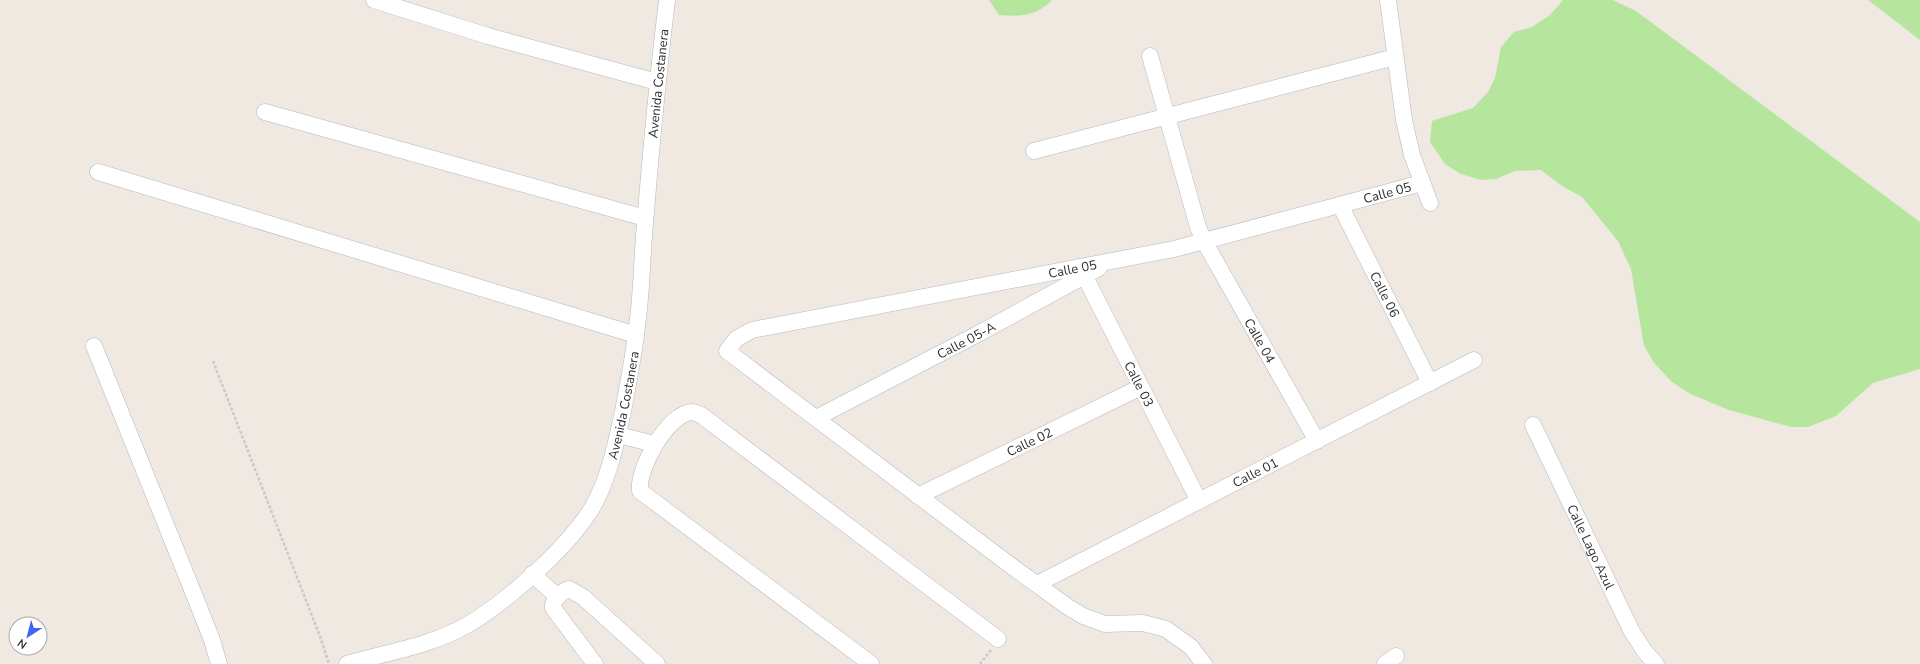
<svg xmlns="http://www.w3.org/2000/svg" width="1920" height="664" viewBox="0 0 1920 664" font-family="'Nunito Sans',sans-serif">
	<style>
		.green { fill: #b6e59e }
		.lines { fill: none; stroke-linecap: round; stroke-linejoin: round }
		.minor-casing { stroke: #b4b7c1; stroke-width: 17 }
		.path { stroke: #c9c9c9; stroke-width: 2.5; stroke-dasharray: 3 2; stroke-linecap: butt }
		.minor { stroke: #fff; stroke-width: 16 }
		.labels { text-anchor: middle; stroke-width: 3; stroke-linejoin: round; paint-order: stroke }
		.street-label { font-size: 13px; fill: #2e2e2e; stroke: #fff }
	</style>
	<rect width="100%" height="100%" fill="#efe9e1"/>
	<!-- green -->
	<path class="green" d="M989 0H1052C1037 16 1020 17 999 15Z
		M1563 0H1613L1636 11 1920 222V369L1873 383 1836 416 1808 427H1791L1729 410 1690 394 1672 382 1655 364 1644 346 1631 269 1618 241 1582 197 1562 186 1541 170 1515 171 1496 179 1481 180 1461 174 1445 164 1430 142 1432 121 1473 108 1488 92 1495 78 1501 47 1514 32 1532 27 1550 15Z
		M1868 0H1920V40Z"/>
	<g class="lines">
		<defs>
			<g id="minor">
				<path d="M374 0 488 36 657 82"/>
				<path d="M1388 0 1404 120 1412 155 1430 203"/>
				<path id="s1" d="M1150 56 1198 227 1204 241 1317 441"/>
				<path d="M265 112 645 218"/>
				<path d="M1034 151 1395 57"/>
				<path d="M98 172 636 335"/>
				<path id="s2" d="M1340 205 1430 383"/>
				<path id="s3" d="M1080 267 1199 501"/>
				<path d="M94 346 195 597 212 640 219 664"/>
				<path id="s4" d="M816 418 974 336 1099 268"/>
				<path id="s5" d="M1533 425 1631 630 1645 652 1656 664"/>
				<path d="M618 435 655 444"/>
				<path id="s6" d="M918 496 1141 387"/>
				<path d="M532 574 558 597"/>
				<path id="s7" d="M1037 584 1474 360"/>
				<path id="s8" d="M347 664C387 652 431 646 467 625 508 601 568 547 592 508 609 479 616 443 623 411 629 380 635 349 638 318 642 287 642 255 645 224 651 149 658 75 667 0"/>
				<path d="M595 664 553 608V604C556 598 562 591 569 589L583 597 657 664"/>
				<path d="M871 664 640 491C637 469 668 413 692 412 694 412 698 414 701 415L998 639"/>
				<path id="s9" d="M1204 664 1191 647 1166 629 1143 623 1105 624 1083 616 1068 607 1010 565 727 351 736 339 752 330 1174 249 1422 183"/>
				<path d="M1385 664 1396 656"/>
			</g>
		</defs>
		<!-- minor casing -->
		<use href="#minor" class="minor-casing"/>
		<!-- path -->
		<path class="path" d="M213 361 321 639 329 664
			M980 664 991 650"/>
		<!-- minor -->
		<use href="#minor" class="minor"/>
	</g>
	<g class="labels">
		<!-- street labels -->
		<g class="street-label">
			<text dy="5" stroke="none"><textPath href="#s8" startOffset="731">Avenida Costanera</textPath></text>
			<text dy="5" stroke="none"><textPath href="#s9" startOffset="1265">Calle 05</textPath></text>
			<text dy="5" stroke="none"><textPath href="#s9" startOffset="941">Calle 05</textPath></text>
			<text dy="5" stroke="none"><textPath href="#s2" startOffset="100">Calle 06</textPath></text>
			<text dy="5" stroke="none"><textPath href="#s4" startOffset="169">Calle 05-A</textPath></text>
			<text dy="5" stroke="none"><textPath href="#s1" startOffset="307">Calle 04</textPath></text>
			<text dy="5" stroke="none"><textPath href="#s3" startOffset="131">Calle 03</textPath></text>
			<text dy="5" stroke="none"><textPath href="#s8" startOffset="407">Avenida Costanera</textPath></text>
			<text dy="5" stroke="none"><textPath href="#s6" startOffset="124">Calle 02</textPath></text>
			<text dy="5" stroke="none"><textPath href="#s7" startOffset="245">Calle 01</textPath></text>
			<text dy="5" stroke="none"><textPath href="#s5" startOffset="135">Calle Lago Azul</textPath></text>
		</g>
	</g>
	<!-- north arrow -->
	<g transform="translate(28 636) rotate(216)"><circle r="19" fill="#ffffff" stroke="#ababab"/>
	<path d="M0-3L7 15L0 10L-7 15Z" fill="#4264fb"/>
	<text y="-6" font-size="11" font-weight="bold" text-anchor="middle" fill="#2e2e2e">N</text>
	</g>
</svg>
